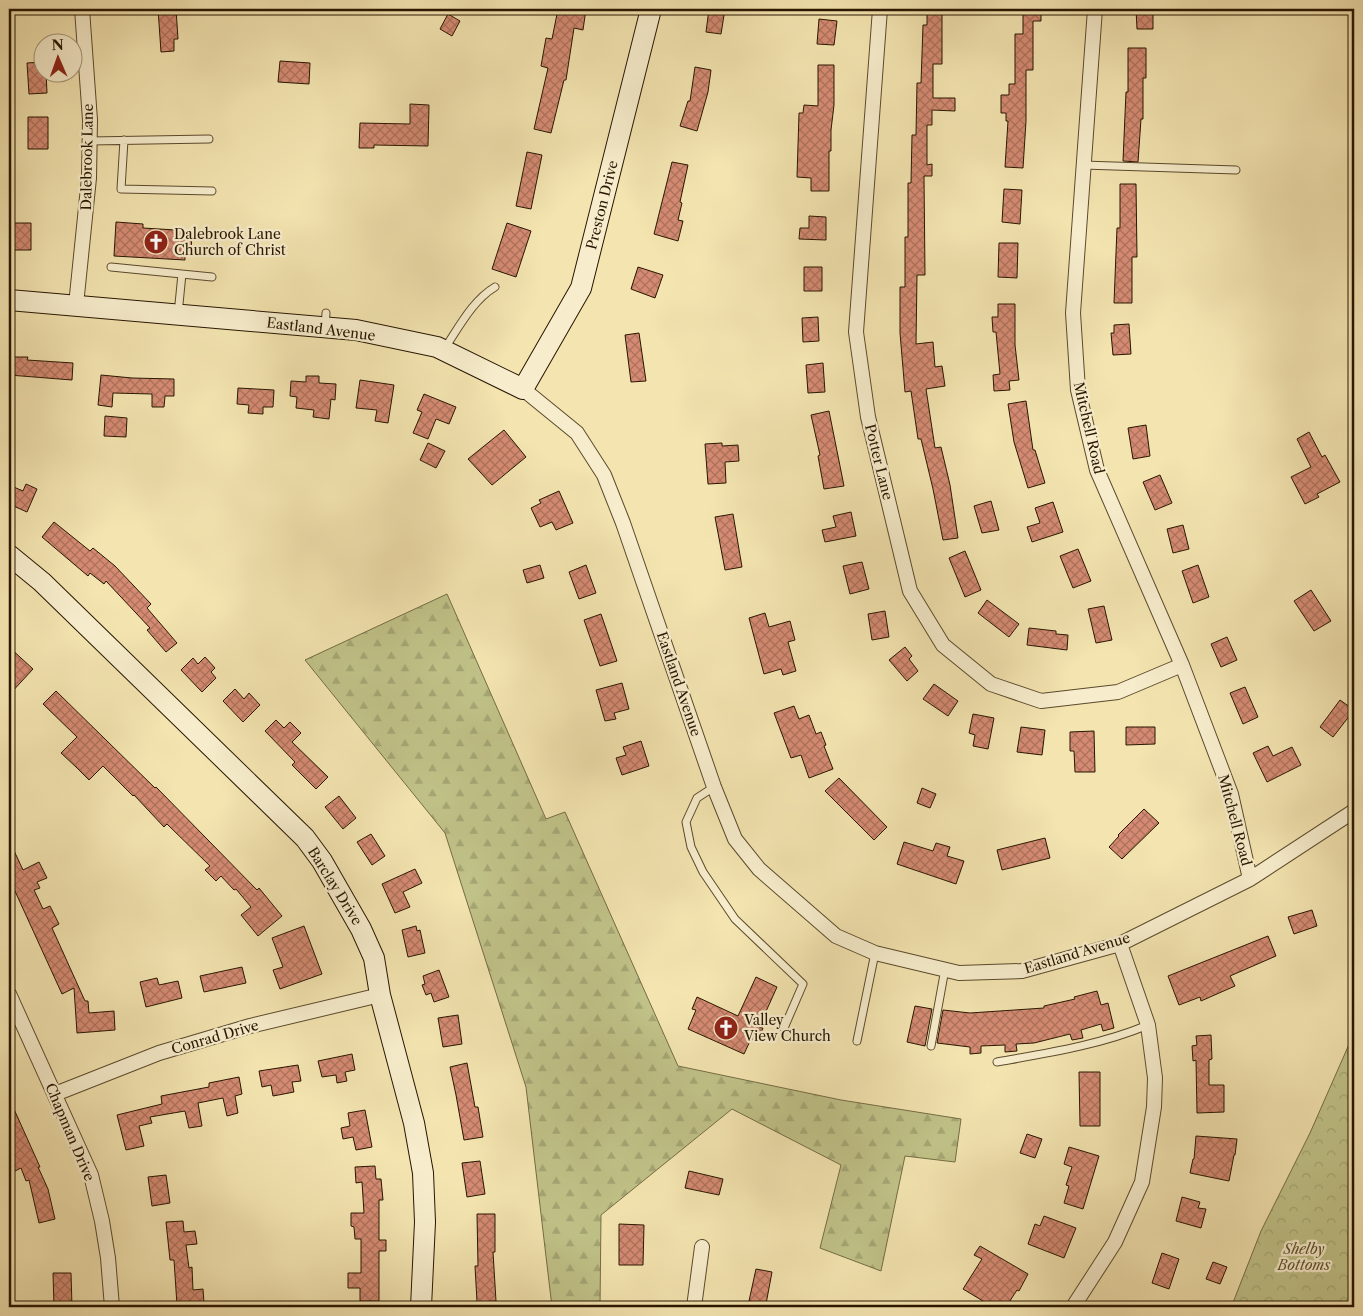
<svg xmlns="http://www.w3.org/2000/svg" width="1363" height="1316" viewBox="0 0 1363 1316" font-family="'Libre Caslon Text',serif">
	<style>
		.forest { fill: url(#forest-firs); stroke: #746c44 }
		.park { fill: url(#park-crowns); stroke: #746c44 }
		.building { fill: url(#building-cross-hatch); stroke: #281600 }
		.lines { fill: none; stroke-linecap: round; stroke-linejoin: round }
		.lane-casing { stroke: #5b4a2c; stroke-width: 9 }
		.street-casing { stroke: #5b4a2c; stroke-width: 16 }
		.secondary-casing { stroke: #281600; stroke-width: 22 }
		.lane { stroke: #f7edcc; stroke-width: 7 }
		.street { stroke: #f7edcc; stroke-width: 14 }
		.secondary { stroke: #f7edcc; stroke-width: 20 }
		.labels { text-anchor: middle; stroke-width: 4.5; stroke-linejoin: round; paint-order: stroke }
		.street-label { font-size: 14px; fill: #281600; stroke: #f7edcc }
		.poi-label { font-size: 14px; fill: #281600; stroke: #f7edcc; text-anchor: start }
		.park-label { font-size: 14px; font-style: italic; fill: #5d5230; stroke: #f7edcc }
	</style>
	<defs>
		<pattern id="forest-firs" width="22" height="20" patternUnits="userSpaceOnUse" patternTransform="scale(1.25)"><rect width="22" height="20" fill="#c0c288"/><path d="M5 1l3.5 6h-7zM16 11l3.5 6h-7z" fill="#a5a674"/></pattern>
		<pattern id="park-crowns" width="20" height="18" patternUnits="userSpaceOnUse" patternTransform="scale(1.25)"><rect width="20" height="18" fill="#c0c288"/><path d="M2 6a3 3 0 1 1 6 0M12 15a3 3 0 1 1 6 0" fill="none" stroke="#a5a674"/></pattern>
		<pattern id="building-cross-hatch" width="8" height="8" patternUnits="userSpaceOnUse" patternTransform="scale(1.25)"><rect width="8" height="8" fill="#d58b73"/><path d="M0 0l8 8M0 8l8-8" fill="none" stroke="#ad715c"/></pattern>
	</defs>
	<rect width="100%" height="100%" fill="#f3e4b0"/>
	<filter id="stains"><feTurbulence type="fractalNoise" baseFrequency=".004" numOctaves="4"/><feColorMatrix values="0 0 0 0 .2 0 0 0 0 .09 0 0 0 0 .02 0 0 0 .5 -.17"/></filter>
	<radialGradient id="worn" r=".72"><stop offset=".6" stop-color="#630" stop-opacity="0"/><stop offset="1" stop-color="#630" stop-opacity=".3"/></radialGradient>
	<!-- forest -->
	<path class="forest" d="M447 594 546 819 565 812 678 1066 841 1100 961 1119 955 1162 905 1156 881 1271 820 1248 841 1165 732 1109 601 1215 600 1307H552L526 1087 445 833 305 660Z"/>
	<!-- park -->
	<path class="park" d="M1354 1033V1307H1229L1234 1300 1261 1231 1310 1133Z"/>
	<!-- building -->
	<path class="building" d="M158 9H176L178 39H174V51L161 52Z
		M558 9H586L583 30 574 28 566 80H564L551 133 534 129 548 68 541 66 546 38 552 39Z
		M709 9H725L721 34 706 32Z
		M927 9H942V64H933V98H955V111L932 110V125H927V165L932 164V176H924L925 275H917L916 344 933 342 935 367 942 366 945 386 926 389 935 448 941 447 950 485 958 538 943 540 933 489 921 439H918L911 391 905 392 900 333V287H905V237H908V183H911L912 135H916L917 83H921L923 25H927Z
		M1023 9H1041V21H1033V70H1026V121L1023 168 1005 167 1008 121H1006V113H1001V95H1009V84H1015V34H1023Z
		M1136 9H1153V29H1137Z
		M448 14 460 21 452 36 440 29Z
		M819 19 837 21 834 45 817 44Z
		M1128 48H1146V78H1143V119H1141L1138 162 1123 161 1126 92H1128Z
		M280 61 310 63 309 84 278 82Z
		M42 62V72H46L47 93 29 94 27 63Z
		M818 65H834V105L831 130V151H829V191H811V178L797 177 799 113H803L804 105 818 106Z
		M695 67 711 70 708 92 697 131 680 126 688 101H690Z
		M410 104 429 105 428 146 374 145V148H359L360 123 410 124Z
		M28 117H48V149H28Z
		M527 152 542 155 531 209 516 206Z
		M672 162 688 165 680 202 682 203 678 220 683 221 678 241 654 234Z
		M1120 184H1136L1137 257H1132V303H1114L1117 228H1120Z
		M1004 189 1022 190 1020 224 1002 222Z
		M809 216 826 217V240L799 239 800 228H809Z
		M116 222 143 224V228L192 231 191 255H185V260L114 256Z
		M10 223H31V250H10Z
		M507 223 531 231 516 277 492 269Z
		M999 243H1018L1017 278 998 277Z
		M638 267 663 275 655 298 631 289Z
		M804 267H822V291H804Z
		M998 304H1015V345L1019 380 1009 381 1010 390 994 391 993 375 1000 374 996 332H993L992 317H998Z
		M818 317 819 341 803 342 802 318Z
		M1129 324 1131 354 1113 355 1111 333H1114V325Z
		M639 333 646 381 631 382 625 335Z
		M9 357H28L27 360 73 363 72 380 9 375Z
		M823 363 825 392 808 393 806 365Z
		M101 375 132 378 174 379V396H165L164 407H152V394L113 393 112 407 98 405Z
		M306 376H319V383L336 384 335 400 331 399 329 419 313 417 314 410 296 408 297 397 290 396 291 381 306 382Z
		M360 380 394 385 388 423 375 421 377 410 356 408Z
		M238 388 274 390 273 407H263V414L248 413 249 405 237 404Z
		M424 394 456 407 449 424 436 419 428 439 413 433 422 412 417 410Z
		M1026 401 1033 450H1035L1045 483 1028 488 1014 442 1008 404Z
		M829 411 844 486 824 489 818 456 820 455 811 415Z
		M105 416 127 418 126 437 104 436Z
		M1146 425 1150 456 1133 459 1128 428Z
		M504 430 526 457 492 485 468 459Z
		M1309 432 1322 457 1325 455 1340 482 1317 494 1319 497 1305 504 1291 477 1311 467 1297 439Z
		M428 443 445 451 436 468 420 460Z
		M722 443V446L738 445 739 461 725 462 726 483 708 484 705 444Z
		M1160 475 1172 503 1155 510 1143 482Z
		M26 484 37 489 27 512 9 504V485L23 491Z
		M559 491 573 523 556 530 552 522 540 527 531 508 541 503 539 500Z
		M991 501 999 530 982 533 974 506Z
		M1053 502 1063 532 1032 542 1027 527 1040 523 1035 508Z
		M851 512 856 536 825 542 822 530 836 527 833 516Z
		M733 514 742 567 725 570 715 517Z
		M54 522 90 551 93 548 115 566 151 604 147 608 177 643 166 652 147 630 150 628 106 581 104 584 90 573 88 576 42 537Z
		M1183 525 1189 549 1173 553 1167 529Z
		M1078 549 1091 581 1073 588 1060 556Z
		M965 551 981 590 965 597 949 558Z
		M862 562 869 589 850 594 843 566Z
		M540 565 544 578 527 583 523 570Z
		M586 565 596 593 579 599 569 572Z
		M1198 565 1209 597 1193 603 1182 571Z
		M1311 590 1331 621 1314 631 1294 601Z
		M987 600 1019 624 1009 637 978 613Z
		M1104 606 1112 640 1096 643 1088 609Z
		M885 611 889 637 872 640 868 614Z
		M765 613 769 627 790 621 795 640 788 642 796 671 783 675 781 669 764 674 749 618Z
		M601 614 617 661 600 666 584 620Z
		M1029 628 1056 631V634L1068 635 1067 650 1027 645Z
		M1227 637 1237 660 1221 667 1211 644Z
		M9 647 33 669 9 695Z
		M905 647 912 656 909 659 918 671 907 681 889 660Z
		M205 657 215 668 211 672 216 678 202 692 181 670 193 658 198 664Z
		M622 683 629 709 614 713 616 719 605 721 596 690Z
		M934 684 958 701 948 716 923 699Z
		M1245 687 1258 717 1243 724 1230 693Z
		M235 689 244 699 249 693 260 705 243 722 223 701Z
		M56 691 155 788 156 787 257 890 259 888 282 916 258 936 241 915 251 907 236 889 234 890 221 876 216 881 205 870 210 866 167 824 164 827 134 795 133 796 103 766 89 780 76 767 61 753 77 737 43 704Z
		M1340 700 1354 710 1333 737 1320 727Z
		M794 706 799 719 809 715 816 734 821 732 826 745 824 746 833 769 809 778 801 755 791 758 774 713Z
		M973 714 994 718 988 749 973 746 975 735 969 733Z
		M276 720 284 728 290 722 301 733 292 742 328 777 316 789 292 765 295 762 265 731Z
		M1021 727 1045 730 1042 755 1017 752Z
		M1126 727H1155V744L1126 745Z
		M1094 731 1095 772H1075L1074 751H1070V732Z
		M641 741 649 766 622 775 616 758 626 755 623 747Z
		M1268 746 1273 756 1292 747 1301 765 1267 782 1253 753Z
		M839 778 887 827 874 840 825 791Z
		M922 788 936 794 930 808 917 803Z
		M339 796 356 818 343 829 325 807Z
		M1144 809 1159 823 1122 859 1109 847 1119 836 1118 835Z
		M371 834 385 856 372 865 357 842Z
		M1045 838 1050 858 1002 870 997 850Z
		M9 840 23 870 39 862 47 878 37 882 40 888 34 890 43 909 50 906 59 924 52 928 85 1001H88L89 1013 114 1011 115 1030 77 1033 74 988 62 994 9 878Z
		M904 842 933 851 936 843 950 847 947 856 964 861 956 884 897 864Z
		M415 869 422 883 403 892 410 907 395 913 382 884Z
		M1312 910 1317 926 1294 934 1288 917Z
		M304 926 322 974 280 989 273 970 283 967 272 938Z
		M416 926 417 931 420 930 425 953 408 957 402 930Z
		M1268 936 1276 956 1230 976 1235 986 1201 1001 1200 997 1179 1005 1168 976Z
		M242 967 246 983 204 992 200 976Z
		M439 970 449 997 434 1002 431 993 426 995 422 985 425 984 423 976Z
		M756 977 777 987 759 1027 763 1028 757 1042 751 1039 744 1054 688 1029 696 1010 692 1009 697 997 738 1016Z
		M157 978 159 985 178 981 182 998 146 1007 140 982Z
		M1097 991 1101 1005 1108 1003 1114 1028 1103 1031 1101 1024 1081 1030 1083 1038 1072 1040 1070 1034 1034 1043 1016 1044 1017 1051 1005 1052V1045L981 1046V1053L970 1054V1047L937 1043 943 1010 970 1013 1044 1008V1006L1075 999 1074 997Z
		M915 1006 932 1009 925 1046 907 1042Z
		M458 1015 462 1044 443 1047 438 1018Z
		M1211 1035 1212 1059 1209 1060V1085H1224V1112L1197 1113 1196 1060 1193 1061 1192 1046 1197 1045 1196 1036Z
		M352 1054 355 1070 345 1072 347 1081 337 1083 336 1075 322 1077 318 1061Z
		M467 1063 475 1107H478L483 1137 464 1140 456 1095 450 1067Z
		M298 1065 301 1081 292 1082 294 1092 273 1096 271 1085 262 1087 259 1071Z
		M1079 1072H1100V1126H1080Z
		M239 1077 242 1094 235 1096 238 1113 227 1116 223 1098 198 1103 202 1126 189 1128 185 1111 150 1117 152 1123 139 1126 144 1146 126 1150 117 1115 162 1104 161 1096 209 1087V1083Z
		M9 1098 40 1167H38L48 1189 55 1219 39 1223 29 1180 26 1181 21 1168 13 1172 9 1162Z
		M365 1110 372 1147 356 1150 353 1137 343 1139 341 1128 350 1126 348 1113Z
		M1027 1134 1042 1139 1035 1158 1020 1153Z
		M1196 1136 1237 1139 1235 1155H1234L1229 1181 1190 1173 1193 1159H1194Z
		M1069 1147 1099 1156 1083 1209 1064 1203 1069 1186 1066 1185 1072 1167 1064 1164Z
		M480 1161 485 1194 467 1197 462 1163Z
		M375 1166 376 1179H381L383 1200H379V1240H386V1251H379V1301H360V1288H348V1273H361V1239H355L354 1227 351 1226V1213H364L362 1182 356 1183 355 1167Z
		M689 1171 723 1179 719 1195 685 1188Z
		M166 1175 170 1203 152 1206 148 1177Z
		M1182 1197 1200 1202 1198 1208 1206 1209 1201 1228 1176 1221Z
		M477 1214H495V1252H493L496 1301 477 1302 475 1266H478Z
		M1044 1216 1076 1228 1064 1258 1028 1244 1035 1224 1040 1226Z
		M183 1221 184 1232 195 1231 197 1244 186 1245 189 1268 192 1267 193 1290 203 1289 204 1303 177 1305 174 1260H170L166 1222Z
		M619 1224 644 1225 643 1265H619Z
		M980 1246 1028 1274 1019 1291 1017 1290 1006 1307H993L963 1289 982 1259 974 1255Z
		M1162 1253 1179 1259 1169 1289 1152 1283Z
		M1213 1262 1227 1267 1220 1284 1206 1279Z
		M756 1269 772 1272 766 1304 749 1301Z
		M53 1273H71L72 1307H54Z"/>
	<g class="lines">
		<defs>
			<path id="lane" d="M124 140 121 189 212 191
				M90 141 209 139
				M1083 165 1236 170
				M111 267 212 277
				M178 314 182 274
				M325 327 326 313
				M445 348C459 327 473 300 495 287
				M714 787 697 798 686 822 691 847 703 872 735 919 803 984 784 1028
				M857 1041 875 953
				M931 1046 945 969
				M997 1062C1048 1053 1100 1045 1148 1025"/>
			<path id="street" d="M880 9 856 332 868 417 910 591 943 645 991 684 1041 701 1118 692 1182 665
				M1095 9 1073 313 1078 390 1097 470 1182 665 1231 794 1250 879
				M76 305 89 178 90 120 82 9
				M523 389 577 433 604 475 623 523 714 787 735 839 759 869 836 936 875 953 959 973 1022 971 1120 944 1250 879 1354 811
				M9 994 91 1175 102 1221 108 1258 112 1307
				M55 1094 159 1053 250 1026 380 995
				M694 1307 702 1247
				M1073 1307 1115 1242 1142 1182 1154 1107 1155 1078 1148 1025 1120 944"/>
			<path id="secondary" d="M9 300 356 330 437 347 523 389 581 288 651 9
				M9 555 42 582 305 838 322 861 361 929 374 958 380 995 414 1123 423 1173 425 1222 421 1307"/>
		</defs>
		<!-- lane casing -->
		<use href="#lane" class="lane-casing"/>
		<!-- street casing -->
		<use href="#street" class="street-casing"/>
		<!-- secondary casing -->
		<use href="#secondary" class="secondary-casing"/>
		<!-- lane -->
		<use href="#lane" class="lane"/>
		<!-- street -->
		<use href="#street" class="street"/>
		<!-- secondary -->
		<use href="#secondary" class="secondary"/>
	</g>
	<!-- icons -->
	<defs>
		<symbol id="church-disc" viewBox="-11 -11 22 22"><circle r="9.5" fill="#8f2418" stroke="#f7edcc"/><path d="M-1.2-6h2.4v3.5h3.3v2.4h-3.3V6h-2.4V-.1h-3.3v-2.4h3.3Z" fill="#fff"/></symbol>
	</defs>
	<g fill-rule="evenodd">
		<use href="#church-disc" x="142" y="228" width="28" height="28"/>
		<use href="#church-disc" x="712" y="1014" width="28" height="28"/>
	</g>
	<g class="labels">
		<!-- street labels -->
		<g class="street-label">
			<text transform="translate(87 157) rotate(-89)" y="5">Dalebrook Lane</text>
			<text transform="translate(602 205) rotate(-76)" y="5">Preston Drive</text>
			<text transform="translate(321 329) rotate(7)" y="5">Eastland Avenue</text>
			<text transform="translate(1089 428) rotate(77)" y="5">Mitchell Road</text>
			<text transform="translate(879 462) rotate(76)" y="5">Potter Lane</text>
			<text transform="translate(679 684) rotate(71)" y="5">Eastland Avenue</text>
			<text transform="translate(1235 820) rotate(75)" y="5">Mitchell Road</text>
			<text transform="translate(335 886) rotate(58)" y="5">Barclay Drive</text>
			<text transform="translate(1077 953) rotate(-17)" y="5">Eastland Avenue</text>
			<text transform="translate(215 1037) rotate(-16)" y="5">Conrad Drive</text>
			<text transform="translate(70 1132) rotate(67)" y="5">Chapman Drive</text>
		</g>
		<!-- poi labels -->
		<g class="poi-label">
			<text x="174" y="239">Dalebrook Lane<tspan x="174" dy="16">Church of Christ</tspan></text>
			<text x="744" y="1025">Valley<tspan x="744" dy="16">View Church</tspan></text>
		</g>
		<!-- park labels -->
		<g class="park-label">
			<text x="1304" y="1254">Shelby<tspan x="1304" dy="16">Bottoms</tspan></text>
		</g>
	</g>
	<!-- margin -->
	<rect width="1363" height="1316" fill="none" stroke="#f3e4b0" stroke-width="30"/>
	<rect x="10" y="10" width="1343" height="1296" fill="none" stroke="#281600" stroke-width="2.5"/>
	<rect x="15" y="15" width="1333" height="1286" fill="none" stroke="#281600"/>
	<!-- north arrow -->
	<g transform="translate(58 58) rotate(358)"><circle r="24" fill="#f7edcc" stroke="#a4977a"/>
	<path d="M0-4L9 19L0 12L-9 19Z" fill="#8f2418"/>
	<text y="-8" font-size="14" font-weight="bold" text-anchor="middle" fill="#281600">N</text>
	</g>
	<rect width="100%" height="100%" filter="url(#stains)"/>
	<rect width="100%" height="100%" fill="url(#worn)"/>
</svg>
